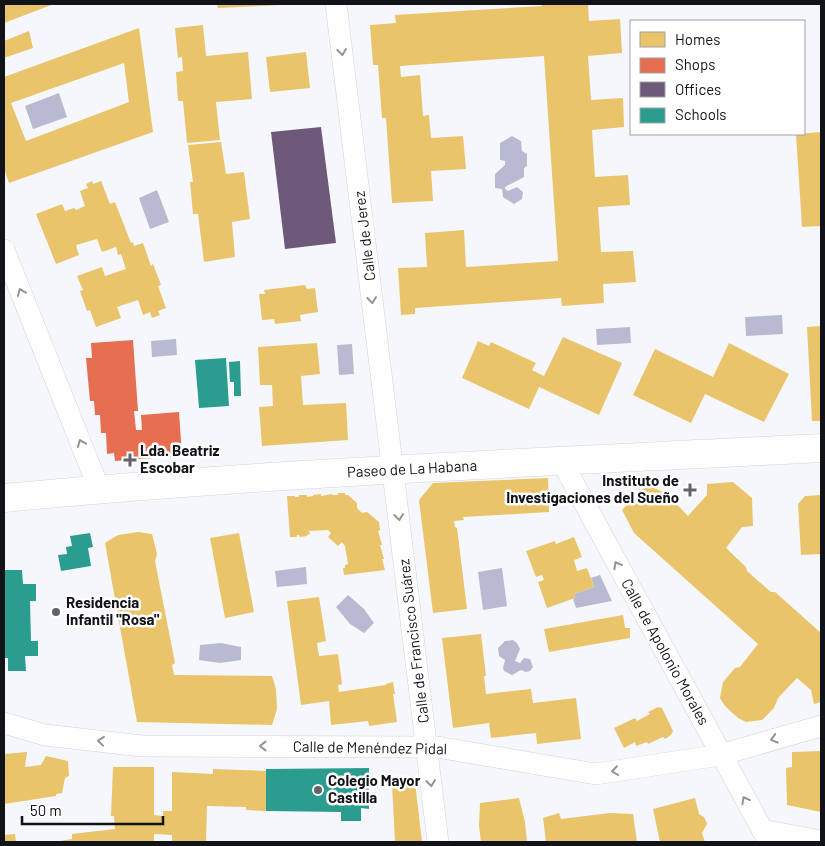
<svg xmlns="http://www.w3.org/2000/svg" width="825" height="846" viewBox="0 0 825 846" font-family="Barlow,sans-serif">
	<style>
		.water { fill: #b8bad2 }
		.homes { fill: #e9c46a; fill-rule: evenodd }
		.shops { fill: #e76f51 }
		.offices { fill: #6d597a }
		.schools { fill: #2a9d8f }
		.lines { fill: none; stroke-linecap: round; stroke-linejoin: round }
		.street-casing { stroke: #d1d2d7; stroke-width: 22 }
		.secondary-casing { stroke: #d1d2d7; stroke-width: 29 }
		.street { stroke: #fefeff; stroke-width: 21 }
		.secondary { stroke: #fefeff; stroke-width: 28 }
		.oneway { stroke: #949497 }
		.poi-dot { fill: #626368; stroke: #fff; stroke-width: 2 }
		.labels { text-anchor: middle; stroke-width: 5; stroke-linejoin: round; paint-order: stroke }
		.street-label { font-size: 15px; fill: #121318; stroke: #fff }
		.poi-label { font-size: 15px; font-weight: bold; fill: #121318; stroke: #fff; text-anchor: start }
	</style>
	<rect width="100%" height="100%" fill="#f6f7fc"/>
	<!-- water -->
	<path class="water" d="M59 93 67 117 33 129 25 106Z
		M512 136 521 141 522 151 527 154V166L524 168V177L505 187V189L508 191 517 187 523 192 522 199 514 204 503 197 502 189 495 188V174L505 165V161L500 160V143Z
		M157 190 169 222 150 229 139 198Z
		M782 315 783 334 746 336 745 317Z
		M630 327 631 343 597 345 596 329Z
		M176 339 177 355 152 357 151 341Z
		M352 344 354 374 339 375 337 345Z
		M306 567 307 584 277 587 275 571Z
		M502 568 507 606 483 610 478 572Z
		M600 575 612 601 576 608 573 599 575 598 574 594 594 587 591 578Z
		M348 595 364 609 374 623 364 633 350 624 336 607Z
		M513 640 517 643 520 649 515 661 520 663 524 658 530 659 533 667 530 671 526 672 521 670 512 675 504 671 503 668 505 660 499 656 498 648 505 641Z
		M221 643 241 647V660L220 663 199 660 200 645Z"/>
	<!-- homes -->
	<path class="homes" d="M4 4H54L4 23Z
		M217 4H282V5L218 8Z
		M542 4H588L589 21 620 19 622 53 588 56 591 100 623 98 624 127 592 130 595 177 628 175 630 205 598 207 601 252 633 251 636 282 603 284 604 303 562 306 561 298 415 308V314L401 315 398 268 427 267 425 233 464 230 466 267 558 261 544 56 400 66 401 77 420 75 423 116 429 115 431 138 463 136 466 169 431 171 433 201 392 203 386 118H382L378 65H373L370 25 396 23 395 15 542 6Z
		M203 25 206 56 248 52 252 99 216 102 220 140 187 143 183 101H178L176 72 183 71 182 57 178 58 175 28Z
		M139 28 153 132 9 183 4 168V77ZM124 63 129 102 26 141 11 103Z
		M29 31 33 48 4 58V41Z
		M306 52 310 88 270 92 266 57Z
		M821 132V226L802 227 796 134Z
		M221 142 226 174 244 172 250 219 232 222 235 257 204 262 198 214H193L190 182H193L188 145Z
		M92 181 93 184 101 181 110 204 115 202 131 243 133 242 134 246 143 243 151 266 153 264 161 285 158 286 166 308 158 311 160 315 152 318 150 312 143 315 138 300 117 307 121 318 96 327 90 310 87 311 80 291 83 290 77 276 102 267 105 276 126 269 121 254 118 255 116 247 102 252 97 239 76 245 79 255 56 264 36 214 62 204 65 211 74 208 76 210 85 206 80 191 88 188 86 184Z
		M305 285 307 289 315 288 318 312 300 315 301 321 275 324 274 319 262 320 259 294H265L264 290Z
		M821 326V421H812L807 327Z
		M563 337 622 363 599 415 539 387 529 409 462 378 478 341 489 346 491 342 536 363 532 370 544 376Z
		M317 343 320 374 301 376 303 405 346 403 348 440 262 446 259 407 273 406 272 385H260L258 347Z
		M729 343 789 374 764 422 705 394 691 423 633 395 655 349 713 377Z
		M548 478 549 512 463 517 464 520 454 521 455 527 457 528 467 609 433 613 419 500 433 483Z
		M733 482 752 498 753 526 742 527 726 548 746 567 747 571 771 592H775L821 633V702L814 704 811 690 797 678 778 698 774 708 762 720 746 722 738 718 725 706 720 698 723 682 735 668 740 667 758 644 634 533 622 510 644 487 650 486 667 494 688 516 707 495V484Z
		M338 493H345V495H348L357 503V508L362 513 367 512 379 522 380 530 378 531 382 545H380L384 559H382L385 570 344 575 343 568H345V565L348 564 345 546 342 542 338 546 328 537 331 533 328 530 309 531 310 534 307 535V536L300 537 299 535H297V537H290L287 496H295V497H299V495H307V497L313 496V495L321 494V496L332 494V495H338Z
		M821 495V554L801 555 798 504 805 496Z
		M138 532 152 534 157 554 155 561 175 663 172 665 174 675 272 676 276 689 277 709 272 725 137 722 105 543 118 535Z
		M239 533 254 612 225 618 210 538Z
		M574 537 582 557 574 560 577 571 587 568 594 587 574 594 575 598 547 608 538 582 544 580 542 575 536 577 526 551 555 541 556 544Z
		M319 597 326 641 317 643 319 656 338 654 342 684 338 685 339 692 386 685V684L393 682 395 694H393L397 722 369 726 368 721 331 725 329 701 301 705 287 601Z
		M623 615 625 628H630V638L549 652 544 629Z
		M481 634 486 676H484L486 694 531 689 533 703 576 698 581 739 537 744 536 733 491 738 489 723 453 728 442 638Z
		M658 707 662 708 673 731 671 735 665 739 663 737 648 744 647 742 636 746 635 742 624 748 614 728 635 718 637 721 650 714 648 712Z
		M821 751V812L787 805 786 768 792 767V752Z
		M27 752 25 767 41 765 46 756 68 761 69 776 65 778 62 793 56 794V796L4 804V754Z
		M113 767H154V815L163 816V811H172V772L213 774V769L266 771V811L246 810V807L207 806 206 842H172V835L154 834V842H53L72 839V834L115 829 114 816H111Z
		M415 782 422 842H395L392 784Z
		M519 798 525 822 527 842H481L479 826 480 803Z
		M695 798 699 814 704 817 707 824 702 833 705 842H660L653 809Z
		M559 813 561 819 610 813 633 814 637 842H546L543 818Z
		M15 834 16 842H4V835Z"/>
	<!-- shops -->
	<path class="shops" d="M133 340 138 411H134L136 430H142L141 415 179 412 182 456 115 461 114 453 107 454 106 433H101L100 415H95L94 401H90L86 358H92L91 343Z"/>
	<!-- offices -->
	<path class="offices" d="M321 127 336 243 285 249 271 132Z"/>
	<!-- schools -->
	<path class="schools" d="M226 358 229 406 199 408 195 360Z
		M240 361 241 396H234V382H230L229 362Z
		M90 533 93 547 88 548 91 566 61 571 58 555 67 554 66 547 72 546 70 536Z
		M5 570H22L23 584H36V601H30L31 641H38V656H25L26 671H8V658H4V585Z
		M369 768V809L361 808V821H341V812L266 811V769Z"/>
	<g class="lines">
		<defs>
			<path id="street" d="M336 4 438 842
				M4 250 99 489
				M562 462 769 842
				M4 723 45 735 142 746 437 747 596 774 720 755 821 726
				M762 830 821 841"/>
			<path id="secondary" d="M4 498C276 472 549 462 821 448"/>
		</defs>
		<!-- street casing -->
		<use href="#street" class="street-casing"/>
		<!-- secondary casing -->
		<use href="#secondary" class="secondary-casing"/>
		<!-- street -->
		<use href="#street" class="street"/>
		<!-- secondary -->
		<use href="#secondary" class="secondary"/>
	</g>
	<!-- one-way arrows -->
	<defs><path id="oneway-chevron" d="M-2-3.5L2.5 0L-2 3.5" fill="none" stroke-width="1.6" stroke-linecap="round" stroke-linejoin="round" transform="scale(1.25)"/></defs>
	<g class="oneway">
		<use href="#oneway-chevron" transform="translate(342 52) rotate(83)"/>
		<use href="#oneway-chevron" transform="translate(21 292) rotate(-112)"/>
		<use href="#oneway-chevron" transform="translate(372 300) rotate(83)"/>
		<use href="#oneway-chevron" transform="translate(81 443) rotate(-112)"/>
		<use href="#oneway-chevron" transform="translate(399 517) rotate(83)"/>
		<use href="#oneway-chevron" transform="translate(617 565) rotate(-119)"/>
		<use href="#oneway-chevron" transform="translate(774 739) rotate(164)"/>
		<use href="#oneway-chevron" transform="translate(101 741) rotate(-174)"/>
		<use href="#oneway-chevron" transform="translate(263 746) rotate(180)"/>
		<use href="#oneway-chevron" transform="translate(615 771) rotate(172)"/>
		<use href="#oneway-chevron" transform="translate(431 783) rotate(83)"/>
		<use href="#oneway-chevron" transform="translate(745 800) rotate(-119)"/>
	</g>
	<!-- markers -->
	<g class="poi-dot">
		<path d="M127.5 452.5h5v5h5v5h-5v5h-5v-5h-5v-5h5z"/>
		<path d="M687.5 482.5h5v5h5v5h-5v5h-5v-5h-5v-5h5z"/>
		<circle cx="56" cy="612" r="5"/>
		<circle cx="318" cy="790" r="5"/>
	</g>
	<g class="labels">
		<!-- street labels -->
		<g class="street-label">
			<text transform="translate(365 236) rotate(-97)" y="5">Calle de Jerez</text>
			<text transform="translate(412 469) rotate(-3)" y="5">Paseo de La Habana</text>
			<text transform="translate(414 641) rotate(-97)" y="5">Calle de Francisco Suárez</text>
			<text transform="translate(665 652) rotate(61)" y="5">Calle de Apolonio Morales</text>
			<text transform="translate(370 748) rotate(1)" y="5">Calle de Menéndez Pidal</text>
		</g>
		<!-- poi labels -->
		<g class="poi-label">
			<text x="140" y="456">Lda. Beatriz<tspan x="140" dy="17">Escobar</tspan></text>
			<text x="679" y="486" text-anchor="end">Instituto de<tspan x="679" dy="17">Investigaciones del Sueño</tspan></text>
			<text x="66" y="608">Residencia<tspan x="66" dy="17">Infantil "Rosa"</tspan></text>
			<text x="328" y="786">Colegio Mayor<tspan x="328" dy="17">Castilla</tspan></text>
		</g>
	</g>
	<!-- border -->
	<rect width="825" height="846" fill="none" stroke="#121318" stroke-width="10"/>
	<!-- legend -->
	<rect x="630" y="20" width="175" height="115" fill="#ffffff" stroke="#a0a1a3"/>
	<rect x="640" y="32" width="25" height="15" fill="#e9c46a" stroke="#a0a1a3"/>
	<text x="675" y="45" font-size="15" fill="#121318">Homes</text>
	<rect x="640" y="58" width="25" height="15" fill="#e76f51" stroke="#a0a1a3"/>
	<text x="675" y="70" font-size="15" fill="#121318">Shops</text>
	<rect x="640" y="82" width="25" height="15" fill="#6d597a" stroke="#a0a1a3"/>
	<text x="675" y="95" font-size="15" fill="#121318">Offices</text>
	<rect x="640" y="108" width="25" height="15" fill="#2a9d8f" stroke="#a0a1a3"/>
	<text x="675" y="120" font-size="15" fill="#121318">Schools</text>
	<!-- scale -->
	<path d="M22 816v8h141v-8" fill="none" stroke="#121318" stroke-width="2.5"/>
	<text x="30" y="816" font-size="15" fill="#121318" stroke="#ffffff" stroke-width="4" paint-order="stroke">50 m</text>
</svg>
